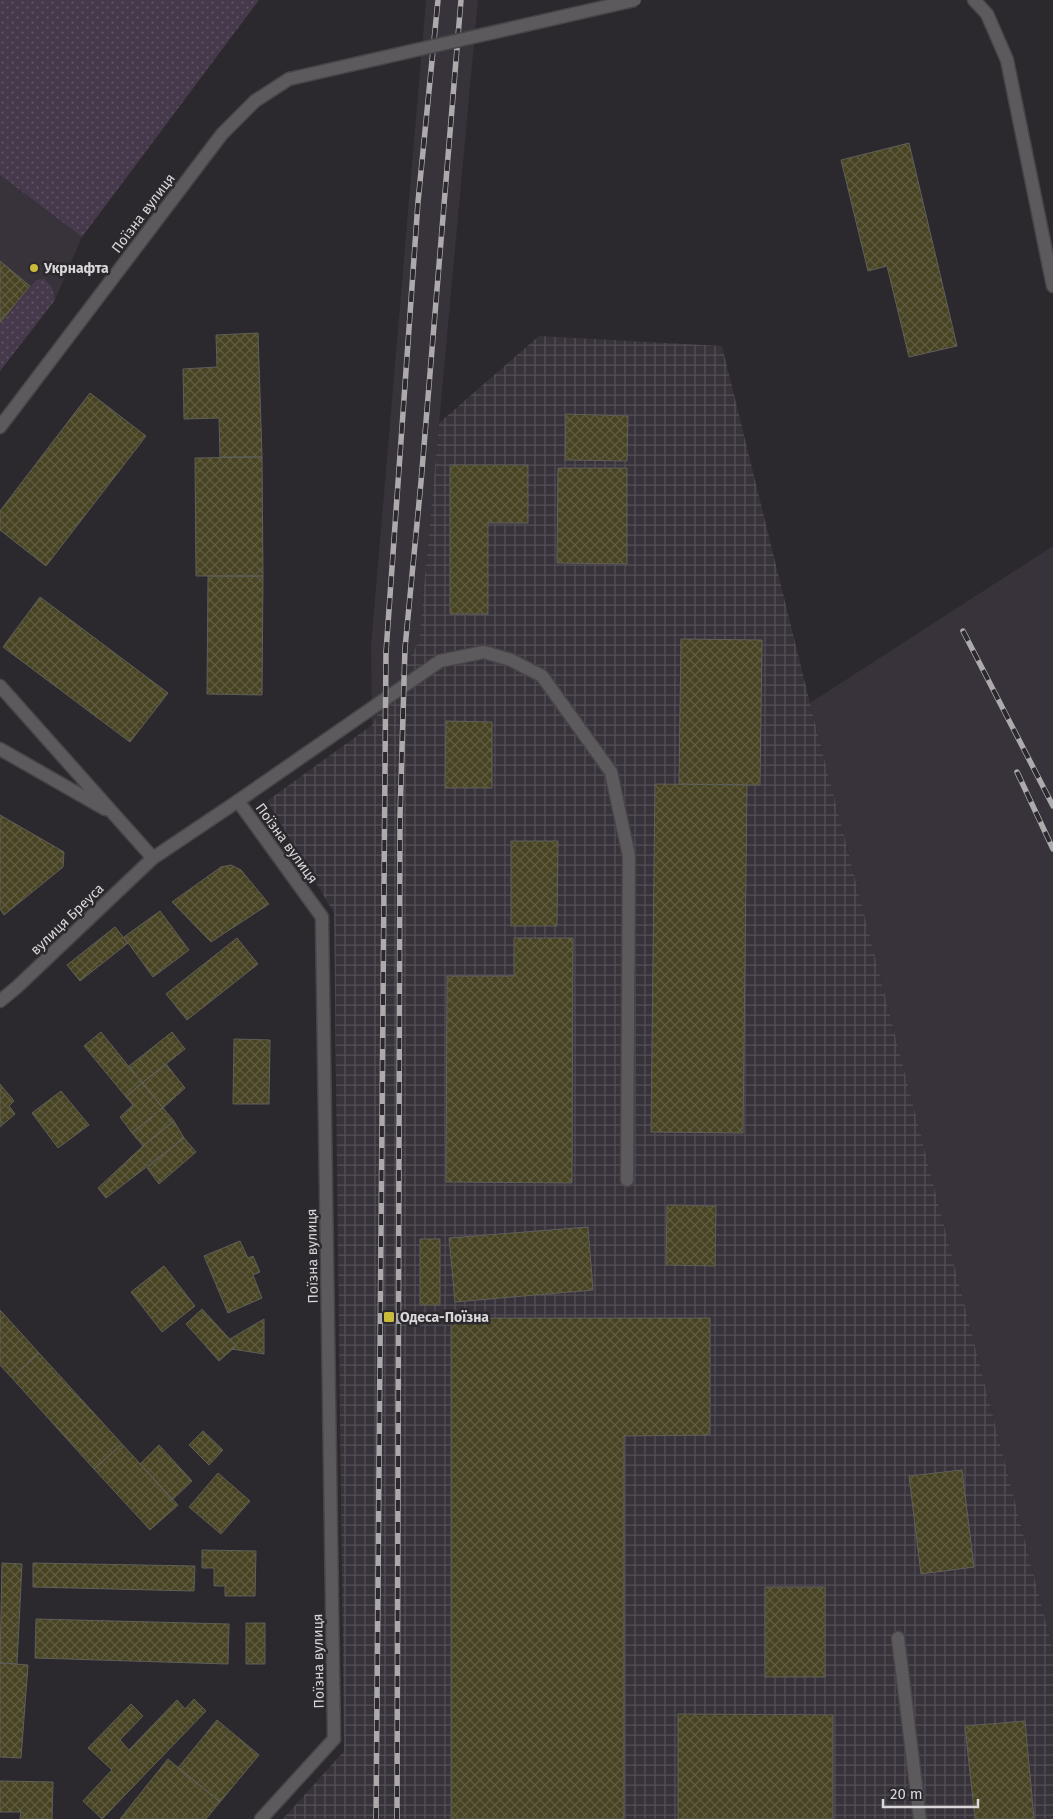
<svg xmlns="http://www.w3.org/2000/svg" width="1053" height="1819" viewBox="0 0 1053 1819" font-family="'Fira Sans',sans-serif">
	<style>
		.built { fill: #38323a }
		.industrial { fill: url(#industrial-grid) }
		.grass { fill: url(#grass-dots) }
		.building { fill: url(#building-cross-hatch); stroke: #5f5f5a }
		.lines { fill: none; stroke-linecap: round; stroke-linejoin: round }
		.service-casing { stroke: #474548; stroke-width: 15 }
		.minor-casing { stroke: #474548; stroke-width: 15 }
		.tertiary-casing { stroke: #474548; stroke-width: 15 }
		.service { stroke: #5d5a5e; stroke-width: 12 }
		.minor { stroke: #5d5a5e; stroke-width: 12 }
		.tertiary { stroke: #5d5a5e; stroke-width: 12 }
		.rail-casing { stroke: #acaaad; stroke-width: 5.5 }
		.rail { stroke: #2b292d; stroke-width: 4; stroke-dasharray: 11; stroke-linecap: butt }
		.tertiary-bridge-casing { stroke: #474548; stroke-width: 15; stroke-linecap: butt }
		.tertiary-bridge { stroke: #5d5a5e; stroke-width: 12 }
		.poi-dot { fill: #caba3a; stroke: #2b292d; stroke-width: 2 }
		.labels { text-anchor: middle; stroke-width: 5; stroke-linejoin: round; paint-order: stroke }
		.street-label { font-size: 14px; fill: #d9d7d9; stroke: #2b292d }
		.poi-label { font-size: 14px; font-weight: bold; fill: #d9d7d9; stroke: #2b292d; text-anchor: start }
	</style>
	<defs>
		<pattern id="industrial-grid" width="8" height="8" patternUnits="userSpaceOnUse" patternTransform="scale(1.25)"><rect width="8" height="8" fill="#38323a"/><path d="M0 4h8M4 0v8" fill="none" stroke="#544f56"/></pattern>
		<pattern id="grass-dots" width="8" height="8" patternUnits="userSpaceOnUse" patternTransform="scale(1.25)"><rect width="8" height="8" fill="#45394b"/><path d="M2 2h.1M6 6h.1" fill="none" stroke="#5f5564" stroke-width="1.8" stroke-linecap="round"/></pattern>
		<pattern id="building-cross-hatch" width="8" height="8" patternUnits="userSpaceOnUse" patternTransform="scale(1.25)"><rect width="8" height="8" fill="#474323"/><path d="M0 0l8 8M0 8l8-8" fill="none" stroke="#615d42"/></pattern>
	</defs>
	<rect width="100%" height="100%" fill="#2b292d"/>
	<!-- built -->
	<path class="built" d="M426 0H478L419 641 372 725 371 646Z
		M0 175 82 237 55 300 0 371Z
		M1053 546V1650L810 703Z"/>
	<!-- industrial -->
	<path class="industrial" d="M539 336 722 346 810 703 1053 1650V1819H283L344 1751 334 913 267 801 372 725 419 641 439 423Z"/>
	<!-- grass -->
	<path class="grass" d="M0 0H259L82 237 0 175Z
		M44 279 52 287 55 300 0 371V325L36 280Z"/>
	<!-- building -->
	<path class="building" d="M909 143 957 346 909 357 887 266 868 271 841 160Z
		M0 261 30 286 0 323Z
		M258 333 262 457H220L219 418 184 419 183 369 217 367 216 335Z
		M90 393 146 436 46 566 0 530V511Z
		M566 414 628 416 627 461 565 460Z
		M262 457 263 576H196L195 458Z
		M450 465H528V523H488V614H450Z
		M558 468H627V564L557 563Z
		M208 576H263L262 695 207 694Z
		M40 597 168 693 130 742 3 647Z
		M681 639 762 640 760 785 679 784Z
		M446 721 492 722V788H445Z
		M655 784 747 785 743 1133 651 1132Z
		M0 815 64 852 63 867 4 915 0 909Z
		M511 841H558L557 926H511Z
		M231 865 241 870 269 904 211 942 172 902 221 867Z
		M160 911 189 950 153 977 124 937Z
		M115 927 128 943 80 981 67 965Z
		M237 938 258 964 187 1020 166 994Z
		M514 938H573L572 1183 446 1182 447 976H514Z
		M101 1032 142 1083 126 1097 84 1046Z
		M172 1032 185 1049 142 1083 129 1066Z
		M234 1039 270 1040 269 1104H233Z
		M166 1064 185 1088 163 1108 142 1083Z
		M142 1083 163 1108 132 1133 120 1117 133 1105 126 1097Z
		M0 1084 14 1101 9 1106 15 1114 0 1127Z
		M61 1091 89 1125 58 1148 32 1113Z
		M163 1108 174 1121 143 1146 132 1133Z
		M174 1121 184 1138 106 1198 98 1188 143 1146Z
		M184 1138 196 1152 159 1184 147 1168Z
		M667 1205 716 1206 715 1266 666 1265Z
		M588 1227 593 1290 455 1302 449 1238Z
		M420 1239H440V1305H420Z
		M240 1241 248 1258 253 1256 260 1272 253 1275 262 1298 228 1313 204 1256Z
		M164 1266 195 1306 162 1332 131 1292Z
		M202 1309 236 1346 219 1361 186 1324Z
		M0 1310 39 1353 12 1378 0 1365Z
		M451 1318H710V1435L624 1436V1819H451Z
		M264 1319V1354L232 1349 236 1346 230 1339Z
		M39 1353 122 1444 94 1469 12 1378Z
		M203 1431 223 1450 209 1465 189 1445Z
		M122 1444 178 1505 150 1530 94 1469Z
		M159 1445 192 1481 172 1500 140 1464Z
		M962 1470 974 1567 921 1574 909 1476Z
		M218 1473 250 1501 221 1534 189 1507Z
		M202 1550 256 1551 255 1596H225V1586H214V1568H202Z
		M2 1563 22 1564 17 1664 0 1663Z
		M33 1563 195 1566 194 1591 33 1587Z
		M765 1587H825V1677H765Z
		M36 1619 229 1624 228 1664 35 1658Z
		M246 1623H265V1664H246Z
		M0 1663 28 1665 21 1758 0 1757Z
		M194 1699 206 1711 102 1819 83 1801 112 1770 88 1748 131 1704 143 1716 120 1740 129 1750 177 1700 185 1709Z
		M678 1714 833 1715V1819H678Z
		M217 1720 259 1755 220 1802 178 1768Z
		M1025 1721 1034 1819H975L965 1726Z
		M168 1759 220 1802 206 1819H120Z
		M0 1781 53 1782 52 1819H20L21 1812H0Z"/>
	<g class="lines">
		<defs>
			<path id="service" d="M238 801 440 661 484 652 511 660 542 676 611 772 629 856 627 1180
				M898 1638 920 1819"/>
			<path id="minor" d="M153 858 238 801 322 917 334 1739 261 1819"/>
			<path id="tertiary" d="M974 0 987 14 1007 60 1053 286
				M0 427 222 134 255 101 289 79
				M0 686 153 858 17 987 0 1001
				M0 749 105 809"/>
		</defs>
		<!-- service casing -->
		<use href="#service" class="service-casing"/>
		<!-- minor casing -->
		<use href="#minor" class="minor-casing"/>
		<!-- tertiary casing -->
		<use href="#tertiary" class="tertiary-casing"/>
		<!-- service -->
		<use href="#service" class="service"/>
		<!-- minor -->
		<use href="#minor" class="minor"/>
		<!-- tertiary -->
		<use href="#tertiary" class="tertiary"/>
		<defs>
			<path id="rail" d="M963 631 1053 806
				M1017 772 1053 849
				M376 1819 386 652 418 202 438 0
				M397 1819 400 816 405 648 421 482 461 0"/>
		</defs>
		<!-- rail casing -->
		<use href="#rail" class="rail-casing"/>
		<!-- rail -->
		<use href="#rail" class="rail"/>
		<defs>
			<path id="tertiary-bridge" d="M289 79 635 0"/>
		</defs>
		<!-- tertiary-bridge casing -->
		<use href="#tertiary-bridge" class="tertiary-bridge-casing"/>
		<!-- tertiary-bridge -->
		<use href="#tertiary-bridge" class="tertiary-bridge"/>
	</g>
	<!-- markers -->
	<g class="poi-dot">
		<circle cx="34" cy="268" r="5"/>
		<rect x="383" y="1311" width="12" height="12" rx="2.5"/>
	</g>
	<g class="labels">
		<!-- street labels -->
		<g class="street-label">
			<text transform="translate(143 213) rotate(-53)" y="5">Поїзна вулиця</text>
			<text transform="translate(287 843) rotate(54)" y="5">Поїзна вулиця</text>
			<text transform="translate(67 919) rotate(-44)" y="5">вулиця Бреуса</text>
			<text transform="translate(312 1256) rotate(-91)" y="5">Поїзна вулиця</text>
			<text transform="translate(318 1661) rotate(-91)" y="5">Поїзна вулиця</text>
		</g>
		<!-- poi labels -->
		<g class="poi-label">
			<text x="44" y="273">Укрнафта</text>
			<text x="400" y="1322">Одеса-Поїзна</text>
		</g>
	</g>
	<!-- scale -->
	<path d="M883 1799v8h95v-8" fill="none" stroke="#d9d7d9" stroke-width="2.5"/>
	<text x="890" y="1799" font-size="15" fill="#d9d7d9" stroke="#2b292d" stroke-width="4" paint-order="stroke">20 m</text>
</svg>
